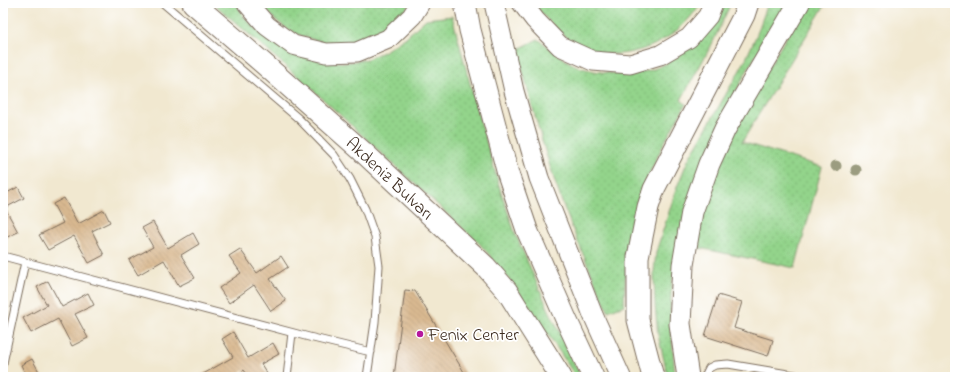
<svg xmlns="http://www.w3.org/2000/svg" width="958" height="380" viewBox="0 0 958 380" font-family="'Indie Flower',sans-serif">
	<style>
		.grass { fill: url(#grass-dots); stroke: #677f54 }
		.building { fill: url(#building-back-hatch) }
		.lines { fill: none; stroke-linecap: round; stroke-linejoin: round }
		.lane-casing { stroke: #7b6c5c; stroke-width: 9 }
		.secondary-casing { stroke: #7b6c5c; stroke-width: 21 }
		.primary-casing { stroke: #7b6c5c; stroke-width: 23 }
		.lane { stroke: #fff; stroke-width: 7 }
		.secondary { stroke: #fff; stroke-width: 19 }
		.primary { stroke: #fff; stroke-width: 21 }
		.tree { fill: #9b9c80 }
		.poi-dot { fill: #b5179e; stroke: #fff; stroke-width: 1.5 }
		.labels { text-anchor: middle; stroke-width: 3.5; stroke-linejoin: round; paint-order: stroke }
		.street-label { font-size: 18px; fill: #3b2a1e; stroke: #fff }
		.poi-label { font-size: 18px; fill: #3b2a1e; stroke: #fff; text-anchor: start }
	</style>
	<defs>
		<pattern id="grass-dots" width="8" height="8" patternUnits="userSpaceOnUse"><rect width="8" height="8" fill="#93d48b"/><path d="M2 2h.1M6 6h.1" fill="none" stroke="#80b678" stroke-width="1.8" stroke-linecap="round"/></pattern>
		<pattern id="building-back-hatch" width="6" height="6" patternUnits="userSpaceOnUse"><rect width="6" height="6" fill="#d9b991"/><path d="M-1 5l2 2M0 0l6 6M5-1l2 2" fill="none" stroke="#bb9f7d"/></pattern>
	</defs>
	<rect width="100%" height="100%" fill="#fff"/>
	<filter id="ink" filterUnits="userSpaceOnUse"><feTurbulence type="fractalNoise" baseFrequency=".025" numOctaves="2"/><feDisplacementMap in="SourceGraphic" scale="8" xChannelSelector="R" yChannelSelector="G"/><feConvolveMatrix kernelMatrix="1 2 1 2 8 2 1 2 1" color-interpolation-filters="sRGB"/></filter>
	<filter id="wash" filterUnits="userSpaceOnUse"><feTurbulence type="fractalNoise" baseFrequency=".012" numOctaves="4" result="noise"/><feDisplacementMap in="SourceGraphic" scale="16" xChannelSelector="R" yChannelSelector="G"/><feGaussianBlur stdDeviation="0.9" result="paint"/><feColorMatrix in="noise" values="0 0 0 0 0 0 0 0 0 0 0 0 0 0 0 0 0 1.4 0 .05"/><feComposite in="paint" operator="in"/></filter>
	<g filter="url(#wash)">
		<rect width="100%" height="100%" fill="#f1e8d0"/>
		<!-- grass -->
		<path class="grass" d="M213 3H236L244 17 261 33 271 41 283 48 322 60 345 63 367 59 385 51 405 38 426 19 452 16 477 110 501 192 515 233 547 306 581 377H576C546 331 516 284 479 243L313 90Z
			M261 3H411C404 12 397 21 388 27 347 55 288 44 261 3Z
			M533 3H701C682 32 654 51 619 54 611 54 602 54 594 52 569 43 549 23 533 3Z
			M723 3H731L712 44 681 100 686 104 663 145 645 183 633 225 626 263 624 305 608 311C592 275 576 239 562 202 544 152 531 101 517 50L538 39C551 49 564 61 579 67 598 74 632 76 651 70 679 61 715 31 723 3Z
			M768 3H788L748 69 727 108 672 281 670 312 675 377H668L658 335 655 306 654 272 656 252 677 187 688 160 745 61 757 34Z
			M806 3H826L742 142 822 167 795 268 690 246 711 167Z"/>
		<g id="blocks">
			<!-- building -->
			<path class="building" d="M18 187 24 198 5 208 18 232 3 239V195Z
				M64 198 78 224 104 210 110 222 92 231 104 255 89 263 74 236 48 250 39 235 63 223 53 204Z
				M153 222 168 248 193 233 199 244 181 255 195 278 179 286 164 260 138 275 129 260 153 247 142 228Z
				M240 249 257 273 281 256 288 267 270 279 286 301 271 311 254 285 229 303 219 288 241 273 229 256Z
				M48 281 62 307 88 293 94 305 75 314 88 338 72 346 58 319 31 333 23 318 47 305 37 287Z
				M405 290 415 291 467 377H394Z
				M718 295 742 302 734 328 773 340 768 356 705 336Z
				M233 332 248 358 273 343 279 354 261 364 269 377H249L244 370 233 377H198L233 357 222 339Z
				M32 359 42 377H27L21 365Z"/>
		</g>
	</g>
	<g filter="url(#ink)">
		<use href="#blocks" fill-opacity="0" stroke="#7b6c5c" stroke-width="1"/>
		<g class="lines">
			<defs>
				<path id="lane" d="M163 3 299 119 334 155 350 179 365 209 375 237 379 266 375 322 367 377
					M3 256 309 337 371 352
					M3 363 25 262
					M287 377 292 333
					M707 377 706 374 709 368 715 365 728 364 806 377"/>
				<path id="secondary" d="M247 3 267 26 293 45 326 53 357 52 388 39 412 16 420 3
					M494 3 514 91 539 178 593 315 621 377
					M522 3 535 20 560 46 593 61 630 64 660 55 689 38 708 16 713 3"/>
				<path id="primary" d="M193 3 264 64 362 151 486 267 507 291 561 377
					M465 3 470 30 508 174 527 230 566 319 593 377
					M653 377 638 320V257L648 207 654 189 744 15 748 3
					M688 377 680 324 683 265 692 212 709 164 725 129 799 3"/>
			</defs>
			<!-- lane casing -->
			<use href="#lane" class="lane-casing"/>
			<!-- secondary casing -->
			<use href="#secondary" class="secondary-casing"/>
			<!-- primary casing -->
			<use href="#primary" class="primary-casing"/>
			<!-- lane -->
			<use href="#lane" class="lane"/>
			<!-- secondary -->
			<use href="#secondary" class="secondary"/>
			<!-- primary -->
			<use href="#primary" class="primary"/>
		</g>
		<!-- trees -->
		<g class="tree">
			<circle cx="836" cy="166" r="5.5"/>
			<circle cx="856" cy="170" r="5.5"/>
		</g>
	</g>
	<!-- markers -->
	<circle class="poi-dot" cx="420" cy="334" r="4"/>
	<g class="labels">
		<!-- street labels -->
		<g class="street-label">
			<text transform="translate(390 178) rotate(43)" y="6">Akdeniz Bulvarı</text>
		</g>
		<!-- poi labels -->
		<g class="poi-label">
			<text x="428" y="340">Fenix Center</text>
		</g>
	</g>
	<!-- margin -->
	<rect width="958" height="380" fill="none" stroke="#fff" stroke-width="16"/>
</svg>
